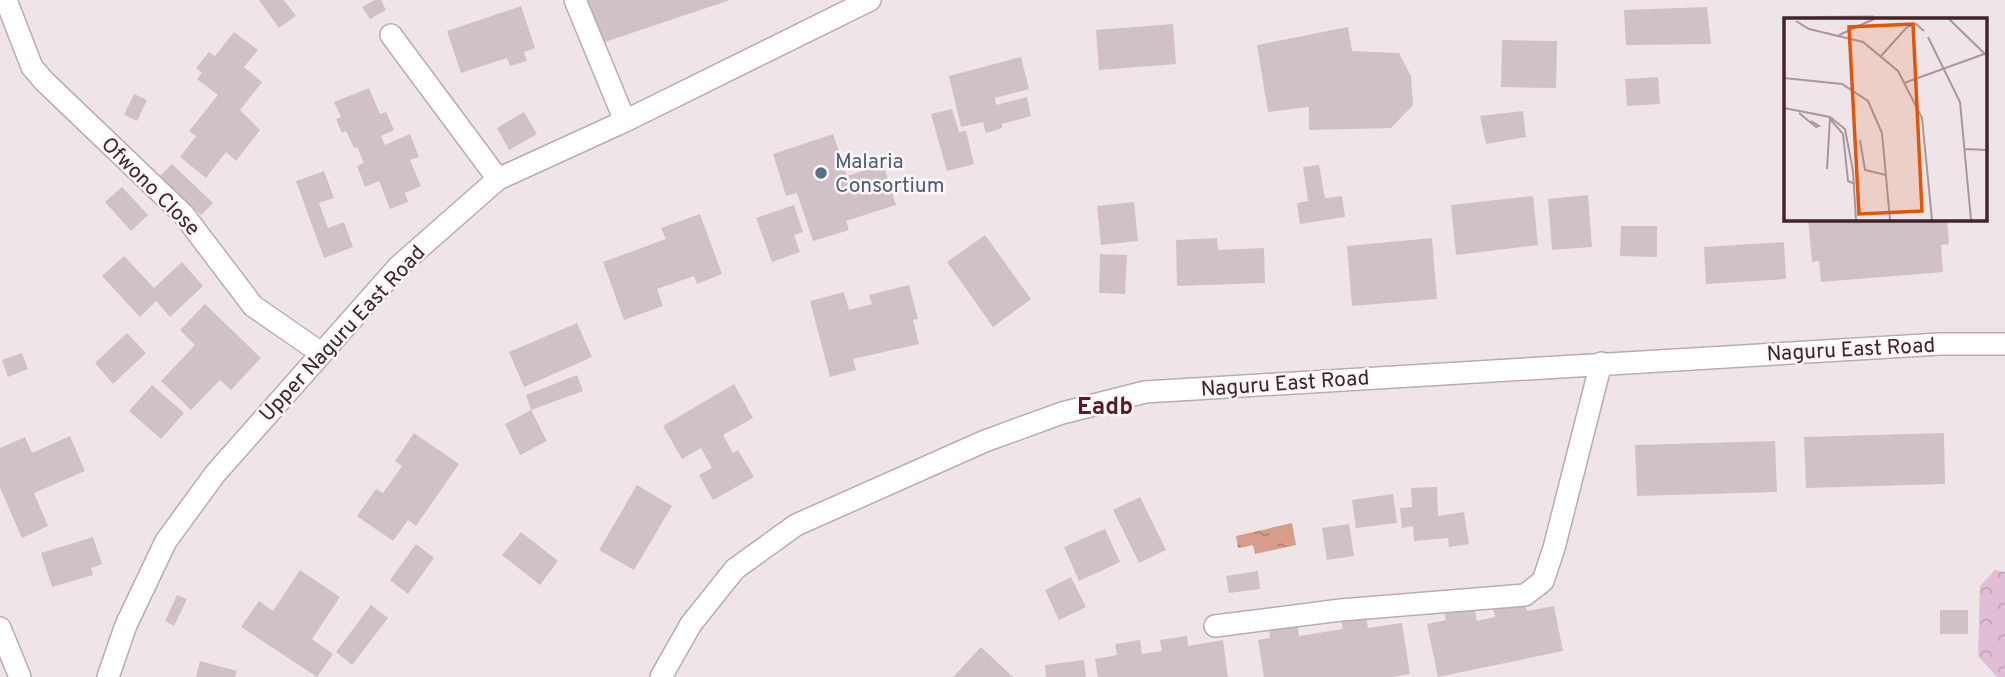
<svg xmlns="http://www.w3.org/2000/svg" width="2005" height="677" viewBox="0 0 2005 677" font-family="Overpass,sans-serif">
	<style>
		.forest { fill: url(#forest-crowns) }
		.water { fill: url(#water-ripples) }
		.building { fill: #d0c1c7 }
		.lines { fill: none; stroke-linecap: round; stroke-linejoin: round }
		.minor-casing { stroke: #bbabaf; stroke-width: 24 }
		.minor { stroke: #fff; stroke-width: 21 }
		.service-dot { fill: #5c6f8a; stroke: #fbf7f8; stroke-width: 2.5 }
		.labels { text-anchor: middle; stroke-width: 5; stroke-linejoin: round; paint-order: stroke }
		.service-label { font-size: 21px; fill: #4e5e75; stroke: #fbf7f8; text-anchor: start }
		.street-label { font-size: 21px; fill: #422329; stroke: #fbf7f8 }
		.quarter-label { font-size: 24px; font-weight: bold; fill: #561d27; stroke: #fbf7f8 }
		.inset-road { fill: none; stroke: #aa979c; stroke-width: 2 }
		.view { fill: #e0560d; fill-opacity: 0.15; stroke: #e0560d; stroke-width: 3.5 }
		.inset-edge { fill: none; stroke: #422329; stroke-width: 3.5 }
	</style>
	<defs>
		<pattern id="forest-crowns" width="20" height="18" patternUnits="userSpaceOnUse" patternTransform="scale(1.75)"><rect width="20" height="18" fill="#e1bed5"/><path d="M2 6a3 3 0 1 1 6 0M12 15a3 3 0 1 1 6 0" fill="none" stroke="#c2a3b7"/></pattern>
		<pattern id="water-ripples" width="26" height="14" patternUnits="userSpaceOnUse" patternTransform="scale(1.75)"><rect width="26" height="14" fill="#d69d8c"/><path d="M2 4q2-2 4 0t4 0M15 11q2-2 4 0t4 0" fill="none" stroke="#af8072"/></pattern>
	</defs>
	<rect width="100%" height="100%" fill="#efe5e9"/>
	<!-- forest -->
	<path class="forest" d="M1995 570 2005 572V677H1997L1978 656 1980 586Z"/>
	<!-- water -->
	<path class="water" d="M1292 523 1296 545 1255 554 1253 545 1238 548 1236 536Z"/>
	<!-- building -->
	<path class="building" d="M259 0H284L296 16 279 28Z
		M375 0H381L386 10 370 19 362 7Z
		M588 0H730L602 43Z
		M521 6 535 48 524 52 527 61 510 66 507 58 461 73 447 31Z
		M1707 7 1711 44 1626 45 1624 10Z
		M1874 15V19H1814V16Z
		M1173 24 1176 64 1099 70 1096 30Z
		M1348 27 1352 51 1399 53 1411 76 1413 105 1391 128 1309 130V107L1268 112 1257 45Z
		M234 32 258 50 244 67 262 82 240 110 260 130 236 161 226 152 206 178 180 157 196 136 189 131 218 95 197 79 202 73 196 68 209 52 215 56Z
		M1502 40 1557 41 1556 88 1501 87Z
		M1021 57 1029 89 995 98 996 105 1027 97 1031 116 1002 124V128L986 133 983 122 961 127 949 76Z
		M1658 77 1660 104 1627 106 1625 79Z
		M369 88 380 114 386 112 394 130 381 136 385 145 410 134 419 157 410 160 421 186 405 193 408 202 390 209 379 181 365 187 357 166 364 163 357 147 354 148 346 131 342 133 336 119 341 117 334 102Z
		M134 94 147 100 137 121 124 115Z
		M952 109 959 132 966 131 974 164 947 171 931 114Z
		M1523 111 1526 137 1486 144 1480 116Z
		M524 112 537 134 509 150 497 128Z
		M833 134 847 176 883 164 896 205 846 221 849 230 813 241 797 193 786 196 773 154Z
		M172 164 213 203 201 215 160 176Z
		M1319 165 1325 198 1342 196 1345 217 1300 224 1297 203 1308 201 1303 167Z
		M324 171 334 198 319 203 328 228 344 222 353 247 324 258 296 181Z
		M122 187 148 215 131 231 105 202Z
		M1588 195 1592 247 1552 250 1548 199Z
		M1533 196 1538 245 1456 255 1451 205Z
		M1134 202 1138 241 1101 245 1097 206Z
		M794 205 803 232 794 235 800 252 772 262 756 218Z
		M700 214 722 274 697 284 694 276 657 289 663 306 624 320 603 262 666 239 661 228Z
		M1808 219H1947L1949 244 1941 245 1943 272 1821 282 1819 261 1812 262Z
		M1621 226H1657V257L1620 256Z
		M985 235 1031 299 993 327 947 262Z
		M1217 238 1218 250 1264 248 1265 283 1177 286 1176 240Z
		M1432 238 1437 299 1352 306 1347 246Z
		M1784 242 1786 279 1706 284 1704 247Z
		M1100 254 1127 255 1125 294 1099 293Z
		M124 256 154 288 182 262 203 286 170 317 156 301 140 317 102 276Z
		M909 285 918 319 913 320 919 344 853 359 856 370 830 377 810 301 844 292 849 310 872 304 869 295Z
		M205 304 261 358 231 390 220 380 191 410 161 381 195 345 180 330Z
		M577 323 592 357 524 387 509 352Z
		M127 333 146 353 113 384 95 363Z
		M22 353 28 369 8 377 2 360Z
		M577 375 583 391 531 410 526 395Z
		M734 384 753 418 723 435 733 453 738 450 754 477 713 500 699 475 712 468 701 448 682 459 663 426Z
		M152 385 184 413 161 439 129 411Z
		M531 410 547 441 520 455 505 424Z
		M414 433 459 464 416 526 408 520 393 541 357 516 376 489 383 493 402 466 395 461Z
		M1944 433 1945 484 1806 488 1804 437Z
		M70 436 85 471 34 493 48 526 22 538 0 488V448L25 437 32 453Z
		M1775 441 1777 492 1637 496 1635 445Z
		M637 485 672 506 634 570 599 550Z
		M1437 487 1438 516 1464 512 1469 544 1449 547 1448 538 1414 541 1413 526 1402 528 1400 508 1412 507 1411 488Z
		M1393 494 1397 523 1356 528 1352 500Z
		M1140 497 1166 550 1139 563 1113 510Z
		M1349 524 1354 556 1327 560 1322 528Z
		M1105 529 1120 562 1079 581 1064 547Z
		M521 532 558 561 540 585 502 555Z
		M93 537 102 564 91 568 93 575 52 587 41 553Z
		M416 544 434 558 408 594 390 580Z
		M300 570 340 597 312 639 333 654 317 677 241 627 259 601 273 611Z
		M1258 571 1260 589 1229 593 1226 576Z
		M1071 577 1086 607 1059 620 1045 590Z
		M177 595 187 599 174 626 165 621Z
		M1524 600 1527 611 1554 606 1563 651 1438 677 1427 624 1446 620 1444 611 1474 605 1477 621 1495 617 1493 606Z
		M371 605 388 618 352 665 336 652Z
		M1940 610H1968V634H1940Z
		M1366 615 1368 628 1402 623 1410 674 1392 677H1264L1258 640 1270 638 1269 629 1298 625 1299 636 1343 629 1341 620Z
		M1187 636 1188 646 1223 640 1228 677H1098L1095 659 1117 655 1115 644 1140 640 1142 654 1162 651 1160 640Z
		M981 647 1013 677H953Z
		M1084 660 1086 677H1046L1045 665Z
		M200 661 237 671 235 677H196Z"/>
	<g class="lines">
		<defs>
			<path id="minor" d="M6 0 32 67 44 81 184 215 253 306 321 353
				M575 0 625 121
				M391 35 498 179
				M1215 626 1341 610 1525 595 1543 581 1554 548 1601 363
				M0 628 20 677
				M108 677 126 625 166 541 215 474 399 266 498 179 625 121 870 0
				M661 677 691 624 735 569 796 525 985 441 1062 413 1145 392 1940 344H2005"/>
		</defs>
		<!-- minor casing -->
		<use href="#minor" class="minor-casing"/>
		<!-- minor -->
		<use href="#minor" class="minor"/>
	</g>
	<!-- markers -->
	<circle class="service-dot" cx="821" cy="173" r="7"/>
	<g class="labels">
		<!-- service labels -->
		<g class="service-label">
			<text x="835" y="168">Malaria<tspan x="835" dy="24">Consortium</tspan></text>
		</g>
		<!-- street labels -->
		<g class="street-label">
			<text transform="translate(151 186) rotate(45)" y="7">Ofwono Close</text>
			<text transform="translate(342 333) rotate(-47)" y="7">Upper Naguru East Road</text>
			<text transform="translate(1851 349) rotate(-3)" y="7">Naguru East Road</text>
			<text transform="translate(1285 383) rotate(-4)" y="7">Naguru East Road</text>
		</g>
		<!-- quarter labels -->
		<g class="quarter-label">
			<text x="1105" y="414">Eadb</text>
		</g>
	</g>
	<!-- overview -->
	<g transform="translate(1784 18)">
		<rect width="203" height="203" fill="#efe5e9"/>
		<path class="inset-road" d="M165 1 202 37M12 3 25 11 79 24 114 53 138 100 148 202M55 17 90 1M144 19 176 84 187 202M97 38 123 9 132 6 140 13M0 60 58 66 84 83 98 115 106 202M120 65 203 35M0 90 46 99 61 111 69 153 72 202M15 95 32 109 35 108 27 103M46 101 59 116 64 163 71 166M76 122 81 152 102 157M181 131 203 132M43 151 46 100"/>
		<path class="view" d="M129 6 138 193 75 196 65 9Z"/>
		<rect width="203" height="203" class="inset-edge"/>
	</g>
</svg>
